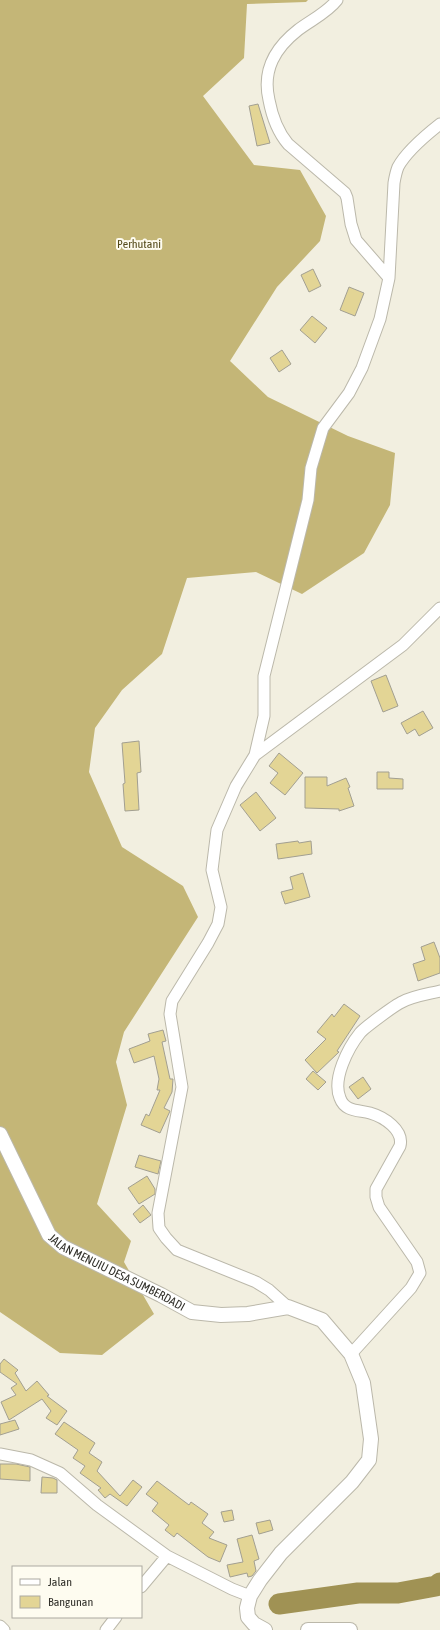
<svg xmlns="http://www.w3.org/2000/svg" width="440" height="1630" viewBox="0 0 440 1630" font-family="'Asap Condensed',sans-serif">
	<style>
		.forest { fill: #c4b677 }
		.lines { fill: none; stroke-linecap: round; stroke-linejoin: round }
		.river { stroke: #a09254; stroke-width: 21 }
		.building { fill: #e3d595; stroke: #a29f91 }
		.minor-casing { stroke: #bbb8aa; stroke-width: 13 }
		.tertiary-casing { stroke: #bbb8aa; stroke-width: 16 }
		.minor { stroke: #fff; stroke-width: 11 }
		.tertiary { stroke: #fff; stroke-width: 14 }
		.labels { text-anchor: middle; stroke-width: 4; stroke-linejoin: round; paint-order: stroke }
		.park-label { font-size: 12px; fill: #534918; stroke: #fefcf0 }
		.street-label { font-size: 12px; fill: #31302a; stroke: #fefcf0 }
	</style>
	<rect width="100%" height="100%" fill="#f2efe0"/>
	<!-- forest -->
	<path class="forest" d="M0 0H308L306 2 247 4 244 58 203 96 254 165 300 170 326 216 320 241 277 287 230 361 268 397 348 436 395 453 390 505 364 553 302 594 256 572 187 578 162 654 122 690 95 728 89 772 122 847 183 886 198 917 124 1032 116 1062 127 1105 97 1204 131 1241 124 1262 154 1314 102 1355 60 1353 0 1312Z"/>
	<g class="lines">
		<!-- river -->
		<path class="river" d="M279 1604 358 1593H398L436 1586 440 1583"/>
	</g>
	<!-- building -->
	<path class="building" d="M258 104 270 143 257 146 249 106Z
		M313 269 321 286 309 292 301 275Z
		M349 287 364 293 355 316 340 310Z
		M312 316 327 328 315 343 300 330Z
		M282 350 291 364 279 372 270 358Z
		M386 675 398 706 383 712 371 681Z
		M423 711 433 728 419 736 415 729 407 734 401 723Z
		M139 741 141 772 137 773 139 810 125 811 123 784 125 783 122 743Z
		M279 753 303 773 285 795 270 783 278 773 269 766Z
		M377 772H389V778L403 779V789H377Z
		M305 777H327V786L346 778 350 787 348 788 354 806 339 811V809L305 808Z
		M256 792 276 818 260 831 240 805Z
		M298 841 299 843 311 841 312 854 278 859 276 844Z
		M303 873 310 897 285 904 281 892 293 889 290 877Z
		M434 942 440 958V973L418 981 413 964 425 960 421 947Z
		M344 1004 360 1016 337 1051 339 1052 317 1073 305 1060 326 1039 317 1032 332 1014 334 1017Z
		M163 1030 166 1041 162 1042 170 1079H173L172 1092 164 1108 170 1111 160 1133 141 1125 146 1114 149 1116 160 1090H157L159 1079 154 1056 134 1063 129 1049 150 1041 148 1034Z
		M313 1071 326 1082 318 1090 306 1079Z
		M363 1077 371 1089 358 1099 349 1087Z
		M139 1155 161 1161 158 1174 135 1167Z
		M147 1176 155 1189V1194L139 1204 128 1188Z
		M143 1205 151 1215 140 1223 133 1214Z
		M4 1359 18 1370 15 1373 26 1391 37 1381 49 1395 47 1396 67 1411 57 1425 46 1418 51 1411 42 1399 9 1420 1 1402 16 1395 11 1388 17 1384 0 1372V1364Z
		M15 1420 19 1429 0 1435V1424Z
		M64 1422 95 1443 89 1453 102 1462 97 1471 120 1496 133 1480 142 1487 127 1506 110 1494 105 1498 98 1490 101 1488 80 1473 85 1466 73 1458 78 1450 55 1434Z
		M0 1464H16L30 1467V1481L0 1479Z
		M42 1477 53 1478 57 1480V1493H41Z
		M157 1481 189 1505 191 1502 208 1514 202 1523 214 1532 209 1538 227 1545 220 1562 208 1557 177 1533 174 1537 165 1530 169 1525 152 1511 158 1503 146 1494Z
		M232 1510 234 1520 224 1522 221 1512Z
		M270 1520 273 1530 259 1534 256 1523Z
		M252 1535 259 1559 254 1561 256 1571 252 1576 248 1577 247 1573 230 1577 227 1565 243 1562 237 1539Z"/>
	<g class="lines">
		<defs>
			<path id="minor" d="M337 0C327 13 311 20 298 30 275 48 262 70 269 100 272 116 277 131 288 144L345 193 347 198 351 224 356 240 389 278
				M255 755 264 716V676L308 500 311 468 323 428 349 393 362 368 380 319 389 278 394 183C395 177 396 172 398 167 406 152 426 135 440 124
				M288 1307 269 1290 256 1282 177 1250 166 1238 159 1228 158 1213 182 1087 170 1014 172 1001 208 943 218 924 221 907 212 870 217 830 236 786 255 755 403 645 440 608
				M351 1354 411 1288 420 1273 417 1262 379 1207 376 1197V1189L400 1146C404 1130 384 1117 370 1113 359 1110 345 1112 340 1098 332 1079 348 1048 360 1033 364 1028 395 1005 402 1002 413 996 428 994 440 991
				M0 1454 31 1460 60 1473 97 1505 167 1556 232 1589 250 1596
				M141 1587 167 1556
				M0 1626 4 1630
				M106 1630 116 1617"/>
			<g id="tertiary">
				<path id="s1" d="M0 1134 49 1235 63 1247 161 1295 192 1312 221 1315 248 1314 288 1307 322 1320 351 1354 363 1383 371 1439 369 1460 352 1482 281 1553 260 1580 250 1596 247 1608 248 1617 254 1624 265 1630"/>
				<path d="M308 1630H350"/>
			</g>
		</defs>
		<!-- minor casing -->
		<use href="#minor" class="minor-casing"/>
		<!-- tertiary casing -->
		<use href="#tertiary" class="tertiary-casing"/>
		<!-- minor -->
		<use href="#minor" class="minor"/>
		<!-- tertiary -->
		<use href="#tertiary" class="tertiary"/>
	</g>
	<g class="labels">
		<!-- park labels -->
		<g class="park-label">
			<text x="139" y="248">Perhutani</text>
		</g>
		<!-- street labels -->
		<g class="street-label">
			<text dy="4" stroke="none"><textPath href="#s1" startOffset="190">JALAN MENUIU DESA SUMBERDADI</textPath></text>
		</g>
	</g>
	<!-- legend -->
	<rect x="12" y="1566" width="130" height="52" fill="#fefcf0" stroke="#acaaa1"/>
	<rect x="20" y="1579" width="20" height="6" fill="#ffffff" stroke="#acaaa1"/>
	<text x="48" y="1586" font-size="12" fill="#31302a">Jalan</text>
	<rect x="20" y="1596" width="20" height="12" fill="#e3d595" stroke="#acaaa1"/>
	<text x="48" y="1606" font-size="12" fill="#31302a">Bangunan</text>
</svg>
